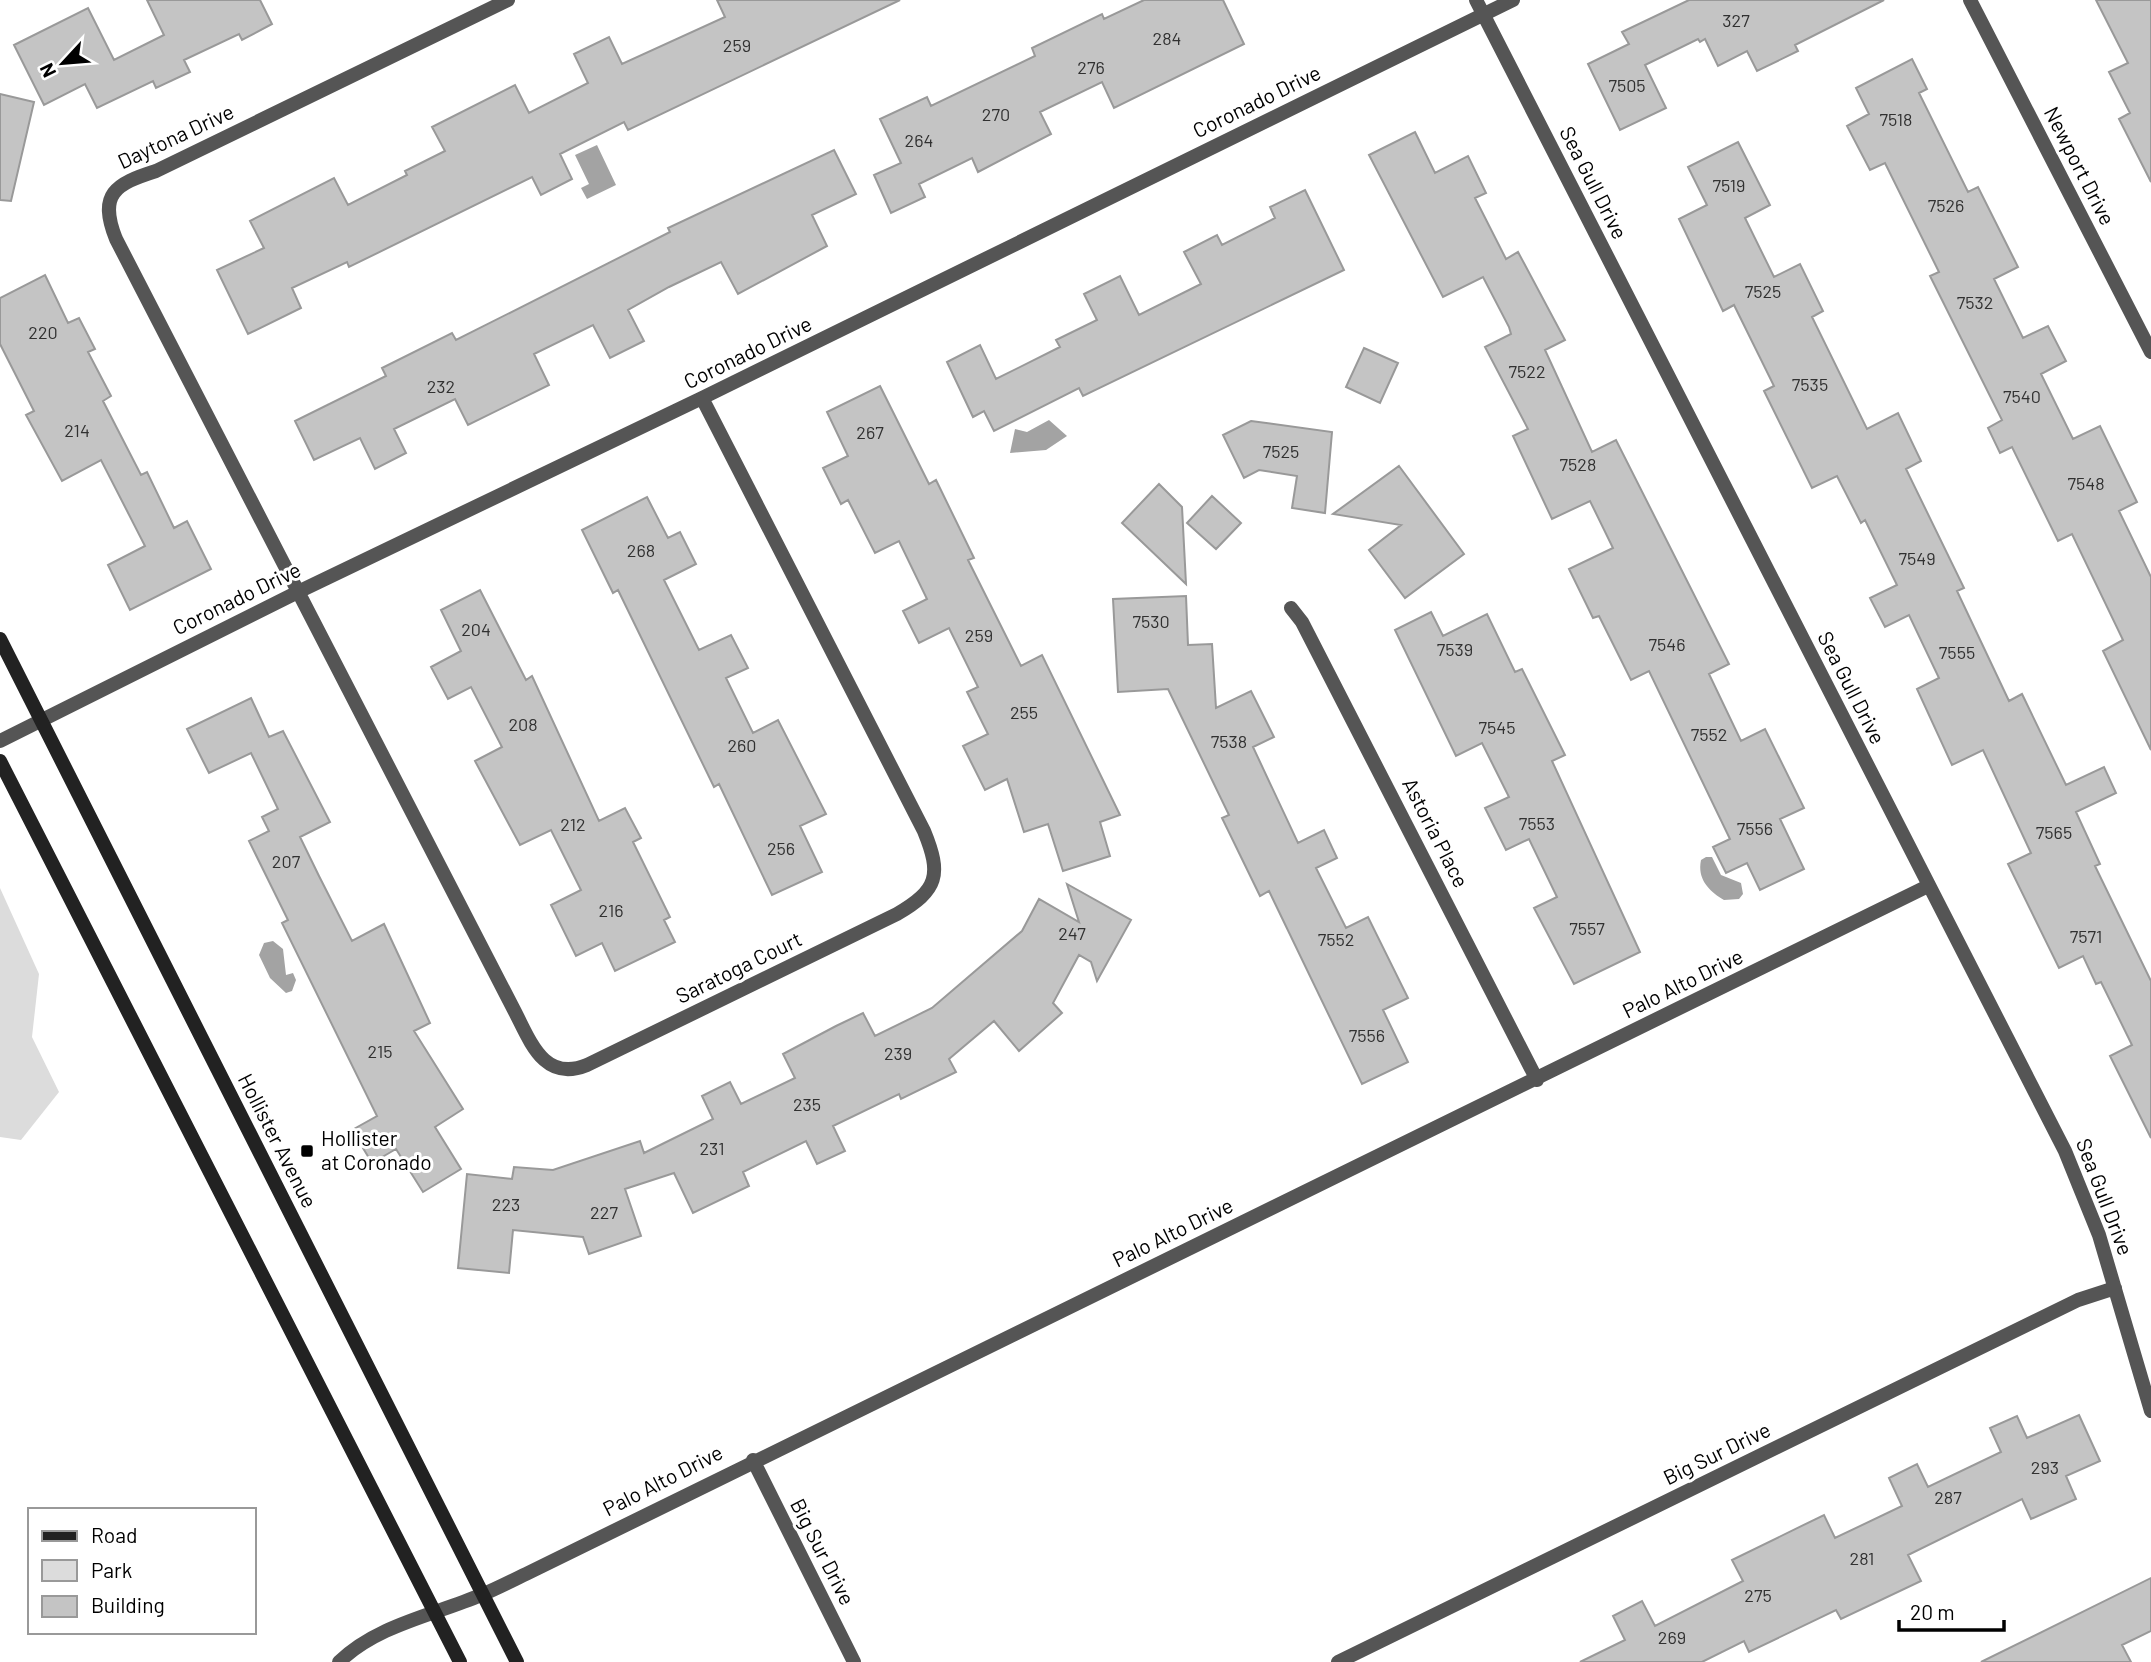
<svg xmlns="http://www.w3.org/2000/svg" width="2151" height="1662" viewBox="0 0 2151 1662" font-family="Barlow,sans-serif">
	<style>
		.green { fill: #dcdcdc }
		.water { fill: #a3a3a3 }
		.building { fill: #c4c4c4; stroke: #999; stroke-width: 2 }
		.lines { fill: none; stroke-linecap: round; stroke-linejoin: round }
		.minor { stroke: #555; stroke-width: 14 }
		.secondary { stroke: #222; stroke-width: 14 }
		.poi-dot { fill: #000; stroke: #fff; stroke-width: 2.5 }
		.labels { text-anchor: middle; stroke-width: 6; stroke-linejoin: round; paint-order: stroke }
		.number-label { font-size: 18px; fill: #313131 }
		.street-label { font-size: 21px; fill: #000; stroke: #fff }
		.poi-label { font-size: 21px; fill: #000; stroke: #fff; text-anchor: start }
	</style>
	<rect width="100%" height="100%" fill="#fff"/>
	<!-- green -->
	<path class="green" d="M0 888 39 974 32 1037 59 1092 21 1140 0 1137Z"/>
	<!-- water -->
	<path class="water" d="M597 145 616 185 587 199 581 188 589 184 575 155Z
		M1049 420 1067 436 1046 450 1010 453 1015 429 1027 432Z
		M1706 857H1712L1721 875 1741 883 1743 894 1739 899 1724 900C1709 891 1697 879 1701 860Z
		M273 941 283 949 286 975 293 973 296 980 292 991 286 993 270 978 259 955 264 943Z"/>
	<!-- building -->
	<path class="building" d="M147 0H260L272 24 242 40 239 34 184 60 190 72 156 88 153 81 97 108 85 84 44 105 14 45 88 8 114 60 164 35Z
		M717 0H900L628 130 624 122 560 154 572 179 541 195 532 177 349 267 347 262 292 288 301 308 248 334 217 270 264 248 250 221 334 178 348 205 407 175 405 171 445 151 432 127 515 85 529 113 588 83 574 54 609 37 622 64 725 17Z
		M1144 0H1223L1244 44 1114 108 1102 82 1040 112 1051 134 978 172 972 158 919 184 925 197 891 213 874 175 901 163 880 119 927 97 931 106 1035 56 1032 48 1102 14 1104 19Z
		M1689 0H1884L1795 45 1798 51 1757 71 1747 51 1718 66 1705 39 1700 42 1698 39 1645 65 1666 108 1620 130 1588 64 1629 44 1622 32Z
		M2096 0H2151V182L2119 119 2130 113 2109 72 2128 63Z
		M1912 59 1927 89 1919 93 1968 192 1978 187 2018 267 1994 279 2023 338 2048 326 2066 361 2041 374 2073 439 2100 426 2137 502 2119 511 2151 577V750L2103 651 2123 640 2072 534 2058 541 2012 447 2000 453 1988 428 2002 420 1930 276 1939 272 1885 163 1870 170 1847 126 1869 114 1856 88Z
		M0 94 34 102 11 201 0 200Z
		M1415 132 1435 173 1468 156 1486 193 1475 198 1506 259 1518 252 1565 340 1545 350 1592 452 1616 440 1729 664 1709 674 1741 741 1765 729 1804 808 1780 819 1804 869 1760 890 1747 863 1726 873 1713 847 1730 839 1649 671 1631 680 1599 616 1593 618 1569 569 1613 548 1590 501 1552 519 1513 436 1528 429 1485 347 1511 334 1509 327 1483 277 1443 297 1369 155Z
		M1738 142 1770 205 1745 218 1774 277 1800 264 1823 311 1812 317 1867 429 1898 413 1921 461 1906 469 1964 588 1957 591 2009 701 2022 694 2066 785 2104 767 2116 793 2076 812 2100 864 2095 866 2151 981V1138L2110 1056 2132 1045 2101 982 2096 984 2083 956 2059 968 2008 864 2031 853 1983 750 1952 765 1917 689 1939 678 1909 615 1885 627 1870 598 1897 585 1865 520 1861 523 1837 476 1812 488 1764 391 1774 386 1734 305 1723 311 1679 219 1707 205 1688 167Z
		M834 150 856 194 812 215 827 246 738 294 721 262 669 287 628 310 644 341 610 358 593 325 534 354 549 385 468 425 455 399 394 429 406 453 375 469 360 438 314 460 295 421 386 376 382 368 452 333 456 340 670 232 668 228Z
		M1305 190 1344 270 1083 396 1079 388 994 431 984 411 973 417 947 362 980 345 996 379 1060 347 1056 340 1097 320 1084 294 1120 276 1139 315 1201 284 1184 252 1217 235 1222 245 1275 218 1270 207Z
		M45 275 68 323 79 318 95 349 88 352 111 396 103 401 141 475 147 472 174 528 187 521 211 569 130 610 108 565 145 546 101 460 62 481 26 415 34 411 0 344V298Z
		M1364 348 1398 363 1380 403 1346 387Z
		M880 386 929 484 936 480 974 558 968 560 1021 666 1042 655 1120 815 1100 822 1110 856 1063 871 1048 824 1024 832 1007 779 985 790 963 746 988 734 967 692 978 687 949 628 919 643 903 611 927 599 899 541 875 553 848 500 841 504 823 468 848 456 827 412Z
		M1251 421 1332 432 1325 513 1292 508 1297 476 1259 470 1244 478 1223 435Z
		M1399 466 1464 554 1405 598 1369 550 1401 525 1333 514Z
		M1159 484 1182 507 1186 584 1122 523Z
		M1212 496 1241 523 1216 549 1187 523Z
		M647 497 668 538 680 532 696 564 664 580 699 650 731 635 748 668 726 678 753 733 778 720 826 814 800 826 822 872 772 895 719 784 714 787 618 590 613 593 582 530Z
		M480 590 526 680 532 676 599 821 625 808 641 838 633 842 670 917 664 920 675 942 615 971 602 943 576 956 551 905 581 890 551 830 520 845 475 761 502 747 471 687 448 699 431 667 461 651 441 610Z
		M1186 596 1188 645 1212 644 1216 708 1251 691 1274 737 1253 747 1298 843 1324 830 1337 858 1316 868 1346 928 1368 917 1408 998 1383 1010 1408 1062 1362 1084 1269 891 1260 896 1222 818 1229 815 1168 689 1118 692 1113 599Z
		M1431 612 1443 636 1487 614 1515 672 1522 669 1565 755 1552 761 1640 952 1574 984 1534 908 1557 897 1529 839 1506 850 1485 808 1509 797 1482 743 1456 756 1395 630Z
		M251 698 269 737 283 731 330 822 300 837 319 876 352 941 384 924 430 1023 414 1031 463 1109 435 1127 461 1169 423 1192 396 1149 372 1163 352 1130 377 1116 282 923 288 920 249 841 269 831 262 817 278 809 251 753 209 773 187 729Z
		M1067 884 1131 920 1097 981 1091 962 1079 955 1053 1003 1062 1013 1019 1051 994 1021 949 1059 956 1072 901 1099 899 1094 833 1126 845 1151 817 1164 806 1141 743 1172 749 1186 693 1213 674 1173 625 1189 641 1236 589 1254 583 1237 513 1230 509 1273 458 1268 467 1174 512 1179 514 1167 553 1170 640 1141 644 1153 713 1119 702 1096 730 1082 741 1104 795 1078 783 1054 836 1026 863 1013 875 1036 932 1008 1022 931 1039 899 1079 922Z
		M2079 1415 2100 1461 2066 1476 2076 1499 2031 1519 2022 1499 1908 1555 1921 1581 1841 1619 1836 1610 1749 1652 1744 1641 1702 1662H1580L1625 1640 1613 1616 1642 1601 1655 1626 1743 1581 1732 1560 1824 1515 1835 1538 1902 1506 1889 1478 1917 1464 1928 1487 2001 1452 1990 1428 2017 1416 2027 1438Z
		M2151 1578V1631L2122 1645 2131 1662H1981Z"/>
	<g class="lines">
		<!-- minor -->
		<path class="minor" d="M508 0 156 171C115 184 98 194 116 239L513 1008C530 1040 543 1083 587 1065L897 914C938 890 942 875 924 831L702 398
			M1476 0 2065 1151 2099 1235 2151 1411
			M1970 0 2151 352
			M1291 608 1302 622 1537 1080
			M0 741 300 591 702 398 1513 0
			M753 1460 854 1662
			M339 1662C377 1625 434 1615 481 1595 496 1589 511 1581 526 1574L1928 886
			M1338 1662 2078 1300 2115 1288"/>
		<!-- secondary -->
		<path class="secondary" d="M0 639 517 1662
			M0 761 460 1662"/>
	</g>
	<!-- markers -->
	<rect class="poi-dot" x="300" y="1144" width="14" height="14" rx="3.5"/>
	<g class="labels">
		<!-- number labels -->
		<g class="number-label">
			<text x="1736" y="27">327</text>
			<text x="1167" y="45">284</text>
			<text x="737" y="52">259</text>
			<text x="1091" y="74">276</text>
			<text x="1627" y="92">7505</text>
			<text x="996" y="121">270</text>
			<text x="1896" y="126">7518</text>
			<text x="919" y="147">264</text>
			<text x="1729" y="192">7519</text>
			<text x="1946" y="212">7526</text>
			<text x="1763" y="298">7525</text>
			<text x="1975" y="309">7532</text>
			<text x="43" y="339">220</text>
			<text x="1527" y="378">7522</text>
			<text x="1810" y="391">7535</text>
			<text x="441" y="393">232</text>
			<text x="2022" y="403">7540</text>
			<text x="77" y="437">214</text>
			<text x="870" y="439">267</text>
			<text x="1281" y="458">7525</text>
			<text x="1578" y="471">7528</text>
			<text x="2086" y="490">7548</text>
			<text x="641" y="557">268</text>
			<text x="1917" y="565">7549</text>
			<text x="1151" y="628">7530</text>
			<text x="476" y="636">204</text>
			<text x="979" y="642">259</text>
			<text x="1667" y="651">7546</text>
			<text x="1455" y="656">7539</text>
			<text x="1957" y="659">7555</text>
			<text x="1024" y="719">255</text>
			<text x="523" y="731">208</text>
			<text x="1497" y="734">7545</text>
			<text x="1709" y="741">7552</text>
			<text x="1229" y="748">7538</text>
			<text x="742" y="752">260</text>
			<text x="1537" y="830">7553</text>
			<text x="573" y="831">212</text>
			<text x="1755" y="835">7556</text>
			<text x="2054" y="839">7565</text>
			<text x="781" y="855">256</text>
			<text x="286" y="868">207</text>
			<text x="611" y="917">216</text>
			<text x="1587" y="935">7557</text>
			<text x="1072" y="940">247</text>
			<text x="2086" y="943">7571</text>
			<text x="1336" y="946">7552</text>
			<text x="1367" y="1042">7556</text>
			<text x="380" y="1058">215</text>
			<text x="898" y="1060">239</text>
			<text x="807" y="1111">235</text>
			<text x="712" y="1155">231</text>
			<text x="506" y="1211">223</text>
			<text x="604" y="1219">227</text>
			<text x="2045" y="1474">293</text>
			<text x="1948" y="1504">287</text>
			<text x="1862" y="1565">281</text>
			<text x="1758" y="1602">275</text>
			<text x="1672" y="1644">269</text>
		</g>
		<!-- street labels -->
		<g class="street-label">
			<text transform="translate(1257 102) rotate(-26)" y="7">Coronado Drive</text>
			<text transform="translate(176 137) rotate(-25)" y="7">Daytona Drive</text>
			<text transform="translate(2079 166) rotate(63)" y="7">Newport Drive</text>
			<text transform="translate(1593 183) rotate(63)" y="7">Sea Gull Drive</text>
			<text transform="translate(748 353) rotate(-26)" y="7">Coronado Drive</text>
			<text transform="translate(237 599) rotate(-26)" y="7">Coronado Drive</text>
			<text transform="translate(1851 688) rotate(63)" y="7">Sea Gull Drive</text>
			<text transform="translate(1435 833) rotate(63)" y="7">Astoria Place</text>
			<text transform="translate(739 968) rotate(-26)" y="7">Saratoga Court</text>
			<text transform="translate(1683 984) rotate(-26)" y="7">Palo Alto Drive</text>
			<text transform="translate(277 1141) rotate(63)" y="7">Hollister Avenue</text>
			<text transform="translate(2104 1197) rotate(69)" y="7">Sea Gull Drive</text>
			<text transform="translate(1173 1233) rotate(-26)" y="7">Palo Alto Drive</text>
			<text transform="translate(1717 1454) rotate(-26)" y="7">Big Sur Drive</text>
			<text transform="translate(663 1481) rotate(-27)" y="7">Palo Alto Drive</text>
			<text transform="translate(822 1552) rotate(63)" y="7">Big Sur Drive</text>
		</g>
		<!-- poi labels -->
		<g class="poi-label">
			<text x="321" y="1146">Hollister<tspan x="321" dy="24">at Coronado</tspan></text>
		</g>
	</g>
	<!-- legend -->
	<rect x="28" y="1508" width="228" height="126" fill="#ffffff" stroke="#999999" stroke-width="2"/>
	<rect x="42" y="1531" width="35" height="10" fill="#222222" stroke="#999999" stroke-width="2"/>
	<text x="91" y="1543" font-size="21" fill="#000000">Road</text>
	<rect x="42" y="1560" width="35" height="21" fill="#dcdcdc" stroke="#999999" stroke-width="2"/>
	<text x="91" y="1578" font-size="21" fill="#000000">Park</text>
	<rect x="42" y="1596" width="35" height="21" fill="#c4c4c4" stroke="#999999" stroke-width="2"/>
	<text x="91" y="1613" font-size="21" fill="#000000">Building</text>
	<!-- north arrow -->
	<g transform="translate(63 63) rotate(244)" stroke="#ffffff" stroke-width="5" paint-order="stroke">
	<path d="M0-5L12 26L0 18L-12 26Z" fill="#000000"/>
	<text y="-10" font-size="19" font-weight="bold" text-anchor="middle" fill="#000000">N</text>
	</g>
	<!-- scale -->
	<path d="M1899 1620v10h105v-10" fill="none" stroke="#000000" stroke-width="3.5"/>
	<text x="1910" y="1620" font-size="21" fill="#000000" stroke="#ffffff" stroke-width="5" paint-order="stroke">20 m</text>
</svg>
